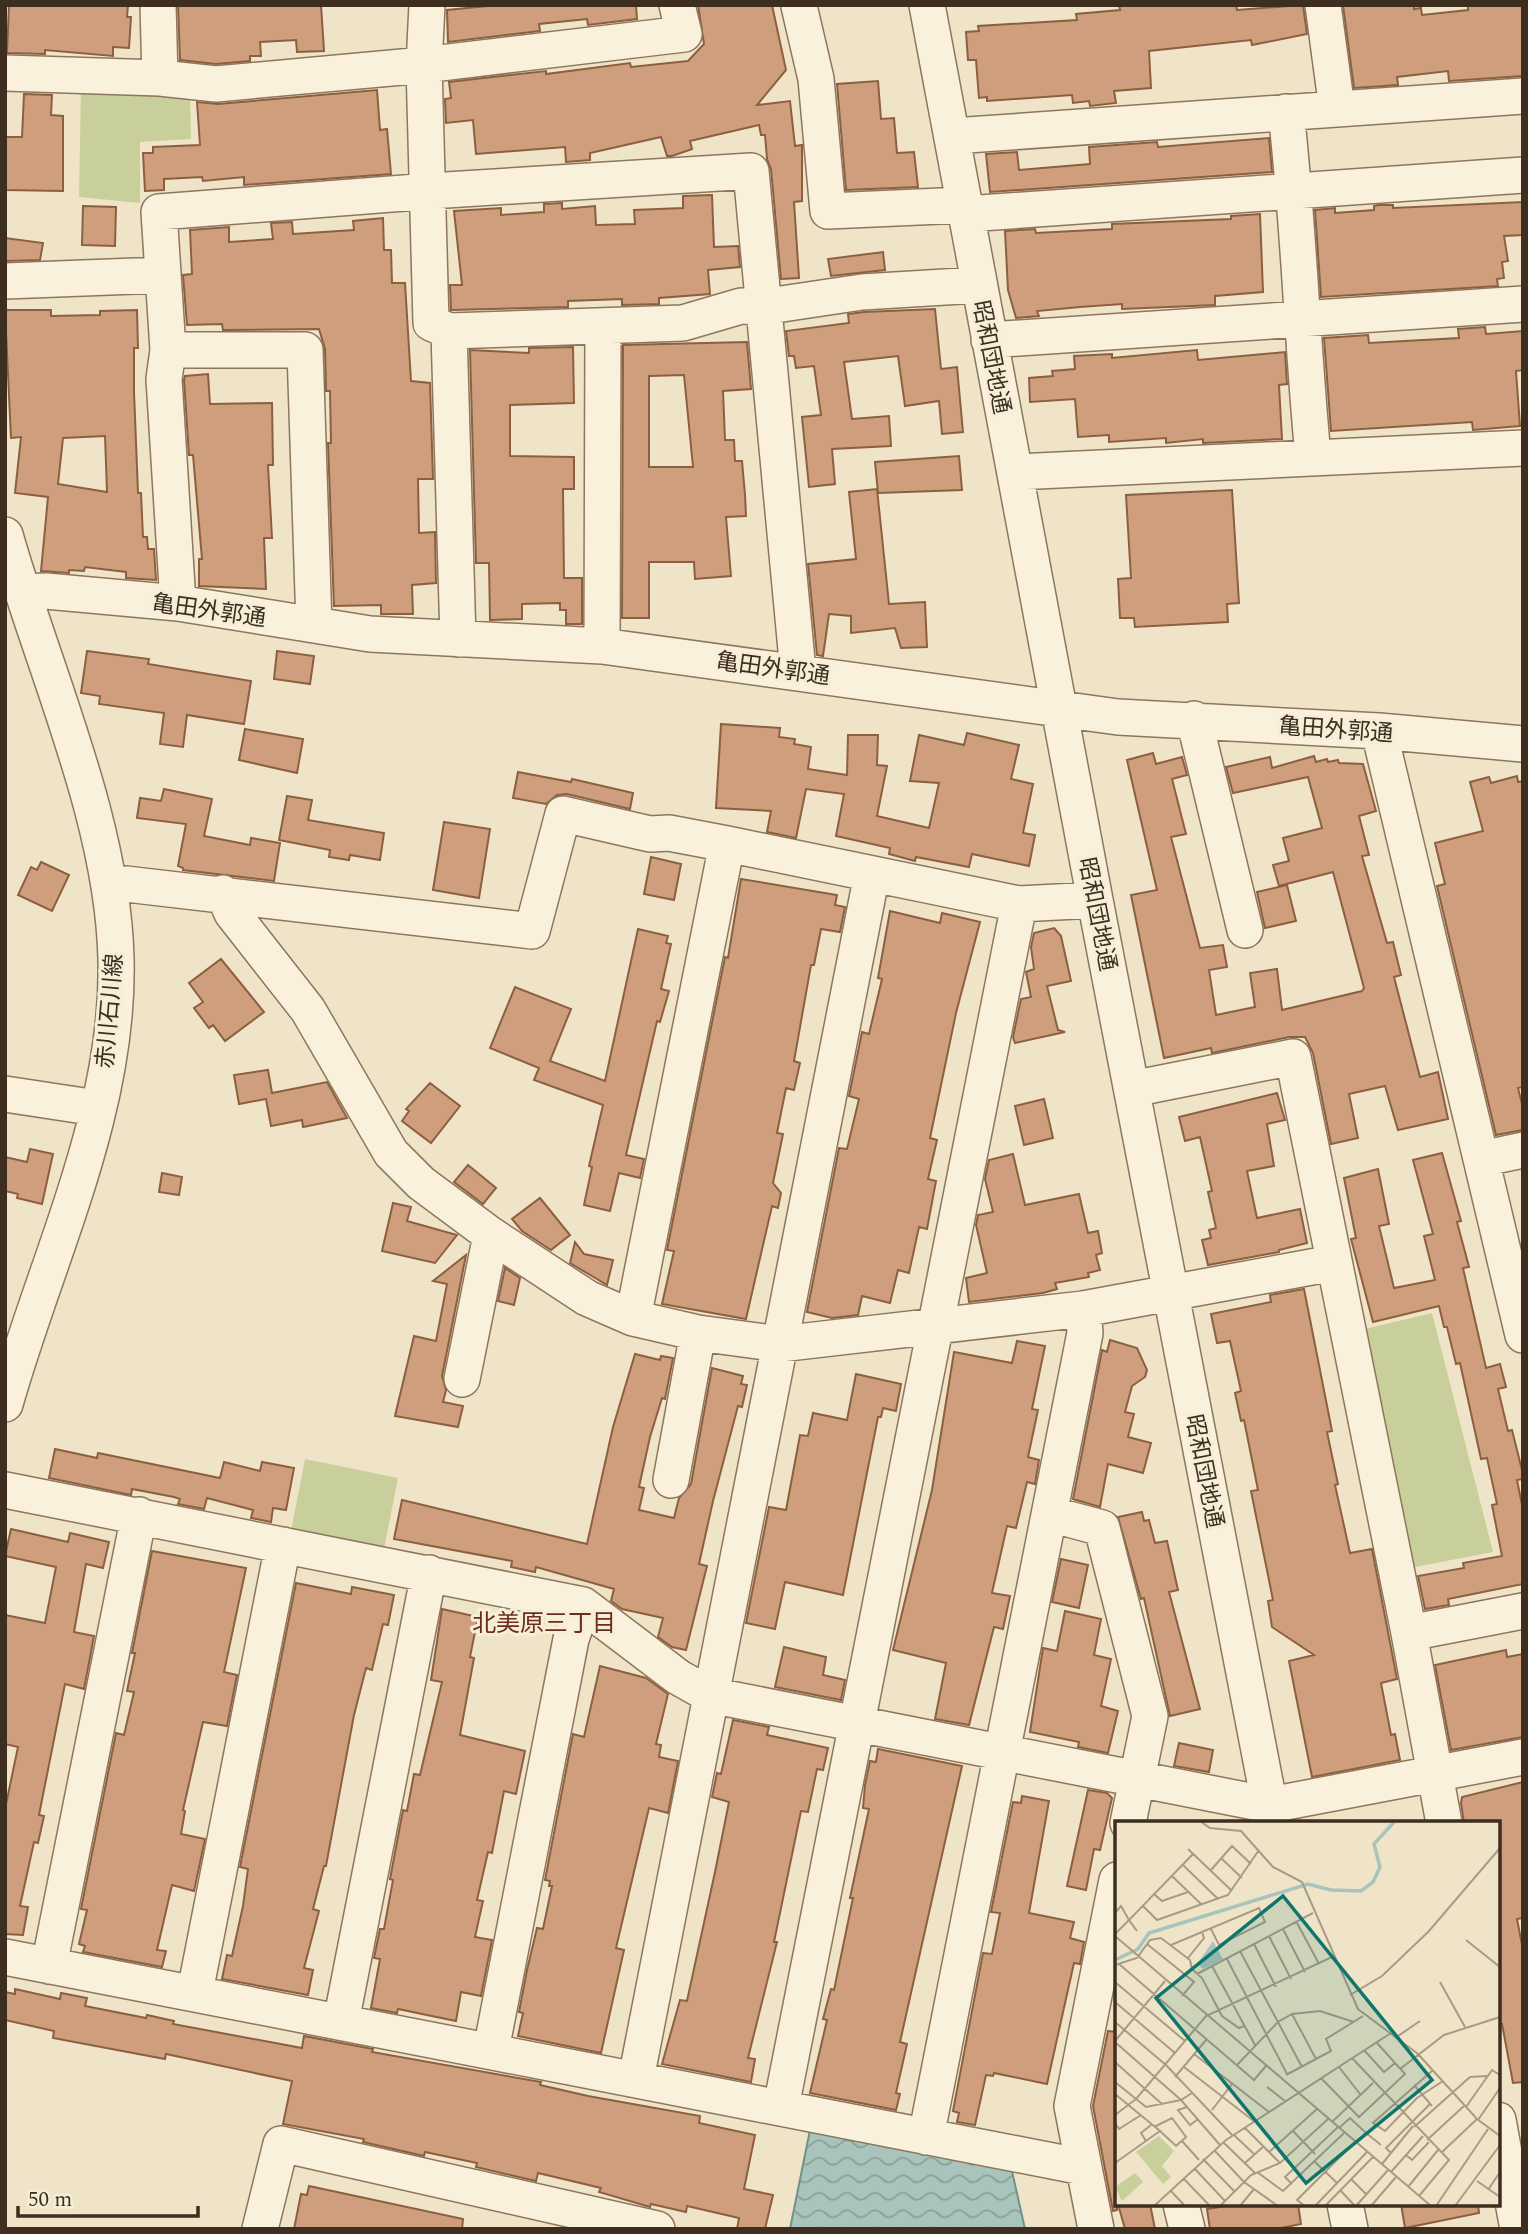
<svg xmlns="http://www.w3.org/2000/svg" width="1528" height="2234" viewBox="0 0 1528 2234" font-family="Spectral,'Noto Sans JP',serif">
	<style>
		.green { fill: #c9cf9b }
		.water { fill: url(#water-waves); stroke: #6f938a; stroke-width: 2 }
		.building { fill: #cf9f7d; stroke: #8d5f41; stroke-width: 2; fill-rule: evenodd }
		.lines { fill: none; stroke-linecap: round; stroke-linejoin: round }
		.minor-casing { stroke: #8d765c; stroke-width: 38 }
		.minor { stroke: #faf1dc; stroke-width: 35 }
		.labels { text-anchor: middle; stroke-width: 6; stroke-linejoin: round; paint-order: stroke }
		.street-label { font-size: 23px; fill: #3d2e20; stroke: #f7eed8 }
		.neighbourhood-label { font-size: 24px; fill: #6b2e1e; stroke: #f7eed8 }
		.inset-river { fill: none; stroke: #a9c4bc; stroke-width: 3.5 }
		.inset-road { fill: none; stroke: #a89b85; stroke-width: 2 }
		.view { fill: #0f766e; fill-opacity: 0.15; stroke: #0f766e; stroke-width: 3.5 }
		.inset-edge { fill: none; stroke: #3d2e20; stroke-width: 3.5 }
	</style>
	<defs>
		<pattern id="water-waves" width="16" height="10" patternUnits="userSpaceOnUse" patternTransform="scale(1.75)"><rect width="16" height="10" fill="#a9c4bc"/><path d="M0 5q4-4 8 0t8 0" fill="none" stroke="#8ba098"/></pattern>
	</defs>
	<rect width="100%" height="100%" fill="#f0e4c8"/>
	<!-- green -->
	<path class="green" d="M81 84 190 91 191 139 140 142V203L79 197Z
		M1432 1313 1493 1552 1410 1568 1365 1329Z
		M305 1459 398 1478 384 1549 291 1531Z"/>
	<!-- water -->
	<path class="water" d="M810 2130 1012 2171 1025 2229H790Z"/>
	<!-- building -->
	<path class="building" d="M9 5H128L127 17H131L129 48 113 47V56L45 50V54L7 53Z
		M178 5H321L324 51 297 52 296 40 260 42 261 56H250V61L216 64 180 60Z
		M498 5H636L637 19 588 25 587 19 539 24 540 31 448 42 447 10Z
		M698 5H772L786 70 757 105 790 101 795 146 802 145V201L794 202 799 278 781 279 771 169 767 159 765 135H761L759 125 690 141 692 149 672 156H667L661 137 590 153V160L566 162 565 147 476 154 473 120 446 123 445 99 451 98 449 82 546 71V74L630 63 631 67 688 61 704 44Z
		M1119 5H1236L1237 10 1303 5 1307 34 1252 45 1251 40 1149 51 1151 88 1114 91 1116 103 1090 106 1089 101 1073 103 1072 95 987 101V97L979 98 976 60H968L966 32 979 31 978 26 1077 20 1076 14 1120 10Z
		M1343 5H1414V9L1421 8 1422 15 1468 10V5H1523V76L1449 81 1448 71 1397 77 1398 85 1354 88Z
		M878 81 881 119 894 118 897 153 914 152 918 187 846 190 837 84Z
		M377 90 380 130 387 129 391 174 244 185V177L203 181 202 177 164 179V190L145 191 143 153H153V147L200 145 197 102 218 104Z
		M24 94 52 95 51 115 63 116V191L5 190V137H22Z
		M1269 138 1272 172 990 192 986 154 1017 152 1019 170 1090 164 1089 147 1157 142 1158 147Z
		M712 195 714 247 738 246 740 267 708 270 710 294 659 298V304L622 305V299L568 301V307L451 310 450 285H462L454 211 501 208V215L544 212V204L562 203V209L595 206 596 225 635 224 634 210 683 208V196Z
		M1523 202V235L1504 236 1508 261 1502 262 1504 278 1497 279 1498 286 1321 297 1315 210 1335 208V213L1374 210V206L1378 205H1393V208Z
		M83 206 116 207 115 246 82 245Z
		M1260 214 1263 292 1215 296V305L1122 309V304L1080 307 1037 311 1039 316 1016 318 1008 290 1005 231 1035 229 1036 233 1112 229V224L1231 219V216Z
		M383 218 384 250H391L392 283H405L411 381 430 383 433 479H418L419 533 435 532 436 583 412 585 413 614H381V605L334 606 328 443H331L330 391H326L325 349 319 329 223 330 222 324 187 325 183 275 192 274 190 230 229 227V242L273 239 271 223 292 222 293 234 354 230 353 221Z
		M5 238 43 243 40 260 5 261Z
		M883 252 885 270 831 276 828 259Z
		M935 309 941 369 957 367 963 432 942 434 939 401 905 406 898 356 844 362 852 419 889 416 891 446 832 449 835 484 809 487 802 417 821 415 814 366 796 368 794 356H789L786 331 849 323 848 314 864 312Z
		M5 310H51V316L100 315V311L137 310 138 348H134V392L138 493H141L143 537H147L148 549H154L156 580 126 578V572L85 567 84 571 69 570V573L41 571 48 497 15 493 21 437 11 438ZM105 436 107 492 58 484 63 438Z
		M1485 327 1486 334 1523 331V370L1516 371 1520 426 1473 430 1472 422 1331 431 1324 338 1368 335 1369 343 1459 338 1458 329Z
		M747 342 751 389 723 391 725 440H734L735 461H742L745 495 746 516 726 517 731 576 695 579 694 562H649V618H622L623 345ZM684 375 693 467H649V376Z
		M573 347 574 403 510 405V456L574 457V489H563L564 578H582V624H566V610H560V603L522 604V619L490 620 489 563H476L470 350 529 353V348Z
		M1197 350 1198 360 1285 352 1287 384 1279 385 1282 439 1203 443V439L1166 443V438L1109 442V435L1078 437 1075 399 1030 402 1029 378 1053 376 1052 371 1075 369 1074 356 1112 354V358Z
		M208 374 210 404 272 403 273 465H268L272 538H264L266 589 199 586V559H202L193 455H189L184 380 185 376Z
		M959 456 962 490 878 493 875 462Z
		M877 489 889 604 925 602 927 647 901 648 895 628 851 633V616L829 614 823 656 817 655 808 564 856 559 849 492Z
		M1232 490 1239 603 1227 604 1228 622 1135 627 1134 618H1120L1118 579 1131 578 1126 495Z
		M87 651 149 659 148 664 251 681 244 724 187 715 183 747 160 744 164 713 99 704 100 696 81 693Z
		M277 651 314 656 310 684 274 679Z
		M721 724 780 728 779 737 795 739 794 744 811 747 808 769 847 775 848 735H878L877 765 887 766 877 816 929 828 939 783 910 781 919 735 964 745 967 733 1019 745 1011 779 1033 784 1023 833 1035 835 1029 866 972 854 969 867 916 857 915 861 889 854 890 848 836 836 844 794 806 789 796 838 767 832 771 811 716 808Z
		M245 729 303 739 297 773 239 760Z
		M1153 753 1156 764 1182 757 1187 775 1172 779 1186 834 1171 837 1200 948 1223 945 1227 967 1209 970 1216 1015 1255 1007 1250 973 1277 969 1282 1010 1362 991 1364 988 1333 872 1279 886 1273 865 1289 861 1283 838 1322 828 1308 777 1233 793 1226 767 1270 757 1272 768 1314 756 1316 762 1327 759 1328 762 1338 760 1339 763 1363 764 1376 811 1359 816 1369 855 1362 856 1387 943 1393 942 1401 975 1394 977 1420 1077 1438 1072 1448 1119 1398 1130 1385 1086 1349 1094 1358 1138 1331 1144 1313 1053 1305 1037H1289L1212 1053 1211 1048 1164 1058 1131 895 1157 890 1127 760Z
		M518 772 571 782 572 779 633 793 630 809 567 794 557 795 546 804 513 798Z
		M1517 776 1518 782 1523 781V1087L1518 1088 1523 1108V1130L1496 1135 1437 886 1445 884 1435 843 1483 831 1470 782 1489 777 1491 783Z
		M164 789 212 799 204 836 250 845 251 838 280 843 274 881 183 870V868L178 866 186 824 137 818 140 798 161 801Z
		M287 796 312 800 308 820 384 833 380 860 350 855 349 860 329 857 330 850 279 840Z
		M444 822 490 829 479 898 433 890Z
		M651 857 681 864 674 900 644 894Z
		M41 862 69 875 52 911 18 895 31 867 37 870Z
		M741 879 837 895 835 905 845 907 840 932 821 929 814 965H811L794 1061 800 1063 794 1090 786 1088 777 1133 783 1134 773 1183 781 1193 778 1208 772 1206 746 1319 662 1304 674 1251 667 1250 725 957 728 958Z
		M1287 885 1296 921 1265 928 1257 892Z
		M890 911 940 923 942 913 980 922 956 1013 930 1138 937 1140 928 1179 936 1181 927 1229 919 1227 909 1273 898 1270 890 1303 862 1296 858 1315 832 1318 807 1312 839 1148 847 1149 859 1099 849 1096 862 1032 869 1034 882 979 878 978Z
		M1054 928 1061 936 1071 981 1047 986 1058 1030 1065 1032 1015 1043 1013 1037 1021 999 1031 997 1026 972 1034 969 1031 947 1034 933Z
		M638 929 668 936 666 943 671 944 661 989 669 991 660 1022 657 1021 626 1155 644 1159 640 1178 619 1173 610 1211 584 1205 592 1167 589 1166 603 1105 534 1080 539 1068 490 1048 515 987 571 1009 550 1061 605 1081Z
		M221 959 264 1012 225 1041 213 1025 209 1028 194 1008 203 1002 189 983Z
		M268 1070 272 1093 327 1082 347 1118 303 1127 302 1120 271 1126 266 1099 239 1104 234 1075Z
		M430 1083 460 1106 431 1143 402 1121 409 1111 406 1109Z
		M1277 1093 1285 1120 1267 1124 1274 1166 1247 1171 1257 1218 1300 1209 1307 1243 1279 1250V1252L1208 1265 1202 1240 1211 1238 1209 1230 1216 1228 1208 1192 1212 1191 1200 1137 1185 1141 1179 1117Z
		M1044 1099 1053 1138 1024 1145 1015 1106Z
		M30 1149 53 1154 42 1204 17 1198 18 1194 5 1191V1157L27 1162Z
		M1442 1153 1461 1221 1457 1222 1469 1267 1463 1268 1486 1368 1500 1364 1506 1387 1498 1389 1508 1431 1512 1430 1523 1474V1479L1517 1480 1523 1510V1584L1448 1599 1449 1605 1425 1609 1418 1576 1464 1568 1463 1563 1502 1556 1492 1505 1497 1504 1487 1458 1481 1459 1460 1363 1456 1364 1447 1327H1444L1439 1306 1373 1322 1351 1239 1356 1238 1344 1178 1378 1169 1389 1224 1379 1226 1394 1288 1435 1280 1424 1236 1433 1234 1413 1160Z
		M1013 1154 1025 1205 1079 1194 1088 1233 1098 1231 1102 1253 1096 1255 1100 1270 1088 1273 1089 1277 1055 1283 1057 1289 1043 1293 969 1302 966 1278 987 1273 976 1225 978 1215 993 1212 985 1179 989 1160Z
		M468 1165 496 1188 483 1204 454 1182Z
		M162 1173 182 1177 179 1195 159 1192Z
		M540 1198 570 1235 551 1250 522 1231 512 1219Z
		M393 1203 411 1207 407 1221 457 1235 435 1263 382 1251Z
		M575 1242 584 1254 613 1260 607 1285 570 1263Z
		M466 1255 442 1376 446 1390 443 1402 463 1406 458 1427 395 1416 414 1336 436 1341 447 1284 433 1281Z
		M505 1268 520 1278 514 1305 498 1301Z
		M1304 1289 1332 1431 1327 1432 1338 1484 1335 1485 1350 1553 1372 1549 1397 1679 1381 1683 1391 1735 1395 1734 1400 1760 1312 1777 1289 1661 1314 1655 1272 1627 1268 1601 1273 1600 1251 1491 1258 1490 1244 1420 1241 1421 1235 1393 1241 1391 1230 1341 1217 1343 1211 1314 1271 1302 1270 1295Z
		M1110 1340 1137 1348 1147 1370 1145 1377 1132 1386 1125 1412 1134 1414 1128 1437 1151 1443 1143 1473 1108 1464 1100 1507 1073 1499 1102 1350 1107 1352Z
		M1017 1341 1045 1346 1032 1409 1038 1410 1028 1457 1039 1460 1035 1484 1027 1482 1016 1528 1007 1526 992 1593 1010 1596 1003 1629 994 1627 969 1725 935 1719 946 1663 893 1650 932 1490 954 1352 1012 1363Z
		M635 1354 660 1360 661 1356 673 1358 665 1399 662 1398 650 1437 639 1487 644 1488 639 1510 674 1518 679 1498 691 1484 712 1368 743 1376 741 1384 747 1385 742 1407 738 1406 713 1501 699 1564 707 1566 686 1650 672 1647 658 1637 663 1618 622 1609 611 1601 614 1589 536 1567 535 1572 511 1567 512 1561 394 1539 402 1500 587 1544 613 1427Z
		M856 1374 901 1384 896 1411 883 1408 881 1417H878L843 1595 785 1582 775 1629 746 1623 769 1507 786 1510 800 1435 808 1436 813 1413 847 1420Z
		M55 1449 97 1458 98 1453 220 1478 224 1462 260 1471 262 1462 294 1468 286 1510 273 1508 271 1522 251 1518 253 1510 207 1498 204 1509 178 1504 180 1499 174 1497 132 1489 131 1495 49 1478Z
		M1142 1512 1144 1521 1149 1520 1155 1543 1167 1541 1178 1590 1169 1592 1200 1709 1170 1716 1144 1598 1141 1599 1118 1517Z
		M11 1529 68 1542 70 1533 109 1542 103 1568 86 1564 74 1632 94 1636 84 1689 65 1684 39 1815 44 1816 38 1843 34 1842 20 1906 28 1907 23 1935 5 1934V1809L18 1747 5 1744V1615L45 1623 56 1567 5 1556Z
		M152 1551 246 1568 224 1672 237 1675 227 1726 203 1722 183 1810 185 1811 181 1834 205 1839 194 1891 172 1885 157 1950 166 1951 162 1967 83 1952 85 1946 79 1944 87 1910 81 1909 116 1733 124 1735 134 1692 127 1691 135 1653H132Z
		M1061 1559 1088 1565 1079 1608 1052 1602Z
		M296 1583 351 1594 352 1587 394 1595 388 1625 383 1624 372 1670 366 1668 354 1715 326 1866H324L313 1909 319 1911 304 1968 313 1970 308 1995 222 1979 227 1955 232 1956 243 1906 248 1869 240 1867Z
		M442 1609 478 1617 470 1657 474 1658 460 1735 525 1751 516 1794 504 1791 492 1853 488 1852 477 1900 483 1901 475 1937 492 1940 481 1996 461 1992 456 2021 398 2009 397 2013 371 2008 380 1959 374 1958 380 1929H384L393 1880 390 1879 403 1810 407 1811 414 1774 420 1775 442 1682 431 1680Z
		M1065 1611 1101 1619 1094 1655 1111 1659 1101 1706 1118 1711 1108 1753 1078 1747 1079 1742 1030 1732 1043 1648 1057 1651Z
		M784 1647 826 1657 823 1675 845 1680 841 1700 775 1687Z
		M1506 1650 1507 1657 1523 1654V1737L1451 1750 1435 1665Z
		M600 1666 646 1678 668 1694 656 1744 661 1745 659 1757 678 1761 668 1813 649 1808 616 1948 624 1950 601 2053 518 2036 523 2013 519 2012 527 1970 537 1928 543 1929 552 1886H549L550 1881 545 1880 573 1734 584 1737Z
		M733 1720 769 1727 767 1735 828 1748 823 1770 817 1769 808 1812 801 1811 774 1942H777L748 2058 755 2059 751 2082 662 2064 680 2000 687 2001 715 1872 729 1802 712 1797 717 1773 721 1774Z
		M1179 1743 1213 1750 1209 1772 1174 1766Z
		M878 1749 962 1766 900 2042 907 2044 896 2093 900 2094 896 2110 810 2093 827 2020 823 2019 831 1989 834 1990 853 1898H850L869 1809 863 1808 865 1785 870 1761 876 1762Z
		M1523 1782V1918L1517 1919 1523 1950V2082L1513 2083 1502 2024 1498 2025V1823H1464L1461 1803 1462 1797Z
		M1088 1790 1107 1793 1112 1798 1100 1850 1094 1849 1086 1890 1067 1886Z
		M1022 1796 1049 1801 1029 1913 1074 1922 1070 1938 1084 1942 1080 1964 1074 1963 1047 2084 994 2073 993 2076 986 2075 975 2125 957 2122 959 2113 953 2111 983 1953 992 1954 1000 1913 991 1912 1013 1802 1021 1803Z
		M15 1989 60 1999 61 1993 87 1998 85 2006 146 2018 147 2015 174 2021 173 2024 302 2048 304 2036 373 2049 372 2052 541 2082 540 2085 588 2096 700 2116 699 2123 755 2135 744 2189 773 2195 765 2229H737L739 2218 687 2206 686 2212 651 2204 650 2207 599 2192 601 2188 538 2173 536 2181 476 2167 477 2163 425 2152 424 2156 363 2142 364 2139 283 2124 292 2081 166 2054 165 2059 53 2038 54 2031 5 2020V1992L15 1994Z
		M1108 2031 1117 2032V2210L1113 2211 1093 2106Z
		M309 2186 463 2219 462 2229H294L301 2194 307 2195Z
		M1118 2204H1150L1155 2229H1125Z
		M1240 2204H1298L1301 2224 1276 2229H1210L1207 2209Z
		M1401 2204H1478L1479 2213 1405 2228Z"/>
	<g class="lines">
		<defs>
			<path id="minor" d="M158 5 160 78
				M427 5 424 65 431 323 449 331 458 639
				M927 5 1095 900 1273 1823
				M1323 5 1337 109
				M799 6 816 79 828 211 964 205
				M5 73 160 78 216 84 424 65 684 34 677 5
				M1286 112C1299 226 1302 341 1313 456
				M953 136 1523 96
				M966 214 1523 175
				M5 281 162 275
				M449 331 683 323 741 306 762 307 862 292 978 285
				M989 340 1523 304
				M168 350H305L314 625
				M1016 472 1523 448
				M5 535C43 669 113 819 116 959 120 1113 46 1259 5 1404
				M23 592 46 591 178 603 370 634 602 646 1118 717 1379 731 1523 744
				M178 603 164 379 168 350 159 212 430 191 751 171 798 671
				M602 646 603 327
				M1194 719 1245 930
				M1379 731 1523 1335
				M126 884 532 931 563 814 650 834 669 833 727 844 1019 904 1095 900
				M223 893 232 913 308 1010 391 1153 421 1183 491 1235 587 1298 633 1318 698 1333 780 1344 1083 1309 1333 1263
				M1132 1089 1293 1057 1409 1633 1444 1823
				M5 1094 97 1108
				M1481 1159 1523 1150
				M633 1318 727 844
				M462 1379 491 1235
				M671 1480 698 1333
				M5 1490 583 1605 678 1677 710 1695 1270 1805 1523 1757
				M1050 1514 1102 1528 1150 1716 1128 1823
				M1409 1633 1523 1611
				M5 1957 1083 2167
				M49 1966 139 1515
				M195 1992 283 1545
				M341 2022 429 1573
				M491 2050 571 1639 583 1605
				M636 2079 872 874
				M781 2107 1019 904
				M1498 2120 1518 2229
				M926 2137 1085 1333 1083 1309
				M1181 2204 1187 2229
				M1345 2204 1350 2229
				M260 2229 281 2144 657 2229
				M1096 2229 1072 2106 1117 1880"/>
		</defs>
		<!-- minor casing -->
		<use href="#minor" class="minor-casing"/>
		<!-- minor -->
		<use href="#minor" class="minor"/>
	</g>
	<g class="labels">
		<!-- street labels -->
		<g class="street-label">
			<text transform="translate(992 357) rotate(79)" y="8">昭和団地通</text>
			<text transform="translate(209 610) rotate(8)" y="8">亀田外郭通</text>
			<text transform="translate(773 668) rotate(8)" y="8">亀田外郭通</text>
			<text transform="translate(1336 729) rotate(4)" y="8">亀田外郭通</text>
			<text transform="translate(1098 914) rotate(79)" y="8">昭和団地通</text>
			<text transform="translate(109 1011) rotate(-85)" y="8">赤川石川線</text>
			<text transform="translate(1205 1471) rotate(79)" y="8">昭和団地通</text>
		</g>
		<!-- neighbourhood labels -->
		<g class="neighbourhood-label">
			<text x="544" y="1631">北美原三丁目</text>
		</g>
	</g>
	<!-- overview -->
	<g transform="translate(1115 1821)">
		<rect width="385" height="385" fill="#f0e4c8"/>
		<path d="M44 315 59 330 47 345 56 356 48 363 21 331ZM20 352 28 361 7 380 0 366Z" fill="#c9cf9b"/>
		<path d="M98 120 108 138 88 148 82 143Z" fill="#a9c4bc"/>
		<path class="inset-river" d="M216 69 246 70 258 61 265 46 259 23 280 0M0 139 23 128 34 112 193 63 216 69"/>
		<path class="inset-road" d="M85 0 95 7 126 10 158 46 187 61 243 188 303 233 362 298 385 315M73 28 117 70M107 38 127 57M68 44 103 78M96 49 117 25 136 43M57 55 87 84M39 73 47 80 73 71M28 85 42 99 113 74 144 29M0 92 6 85 14 99 0 113M181 100 204 143M168 108 190 151M22 110 14 99 78 33M0 115 316 385M154 115 176 158M351 119 385 146M32 123 79 161 67 175M139 123 161 166M56 124 144 87 150 101 104 124 96 108M125 130 187 246M73 137 89 117 87 111M112 138 172 253M4 143 139 259 151 245M0 144 22 137 35 119 46 117 75 139 77 148 87 157 107 195 124 207 129 205M97 145 140 224M82 153 198 92M0 161 70 220M325 161 350 206M235 174 267 155 314 110 385 27M0 181 60 232M177 193 201 238M0 201 51 244 118 315M283 215 305 200M0 220 50 160M0 221 66 279 105 324M249 229 269 251 280 242M79 233 154 291M237 237 334 339 304 375M0 241 48 284M122 244 163 201 177 193 205 190 239 201M69 246 140 301M224 246 245 273M285 248 329 214 385 196M318 249 258 302 270 310 302 277 328 260M171 254 216 230 211 218 248 195M60 256 91 219M206 257 244 296 290 253 262 222M0 261 31 286 66 279 77 272M299 264 317 285M152 266 170 280M0 273 45 310 0 342M72 286 63 289 75 304 83 298M351 286 377 249 385 254M97 289 117 263M0 294 21 278 91 195 219 135M363 299 385 267M217 301 258 262M0 302 4 308 26 294M39 306 57 297 71 316 61 325 45 310M299 306 355 256 372 255M130 307 165 342M224 307 235 297 251 312M178 310 200 333M119 314 140 334M312 319 350 284M31 320 26 312 36 304M67 320 84 339M108 321 140 352M241 322 251 312 266 324M99 329 129 361 163 385M154 331 202 288M276 332 271 327 315 283M326 332 362 298M291 334 297 339 314 321M88 338 119 370M199 340 222 362M130 342 149 325M267 343 298 305M79 347 110 380M142 351 168 370 229 312M276 351 308 315M68 357 95 385M236 358 251 373M362 360 385 376M176 362 170 356 223 306M293 366 323 329M55 369 70 385M225 369 240 385M373 369 385 351M39 385 111 319 276 212M105 385 136 354 165 342 213 298M125 385 139 368M190 385 182 379 240 321M200 385 252 331M210 385 258 336M241 385 273 349M256 385 281 356M321 385 373 308M340 385 385 324"/>
		<path class="view" d="M168 75 317 259 191 362 41 177Z"/>
		<rect width="385" height="385" class="inset-edge"/>
	</g>
	<!-- border -->
	<rect width="1528" height="2234" fill="none" stroke="#3d2e20" stroke-width="14"/>
	<!-- scale -->
	<path d="M18 2206v10h180v-10" fill="none" stroke="#3d2e20" stroke-width="3.5"/>
	<text x="28" y="2206" font-size="21" fill="#3d2e20" stroke="#f7eed8" stroke-width="5" paint-order="stroke">50 m</text>
</svg>
